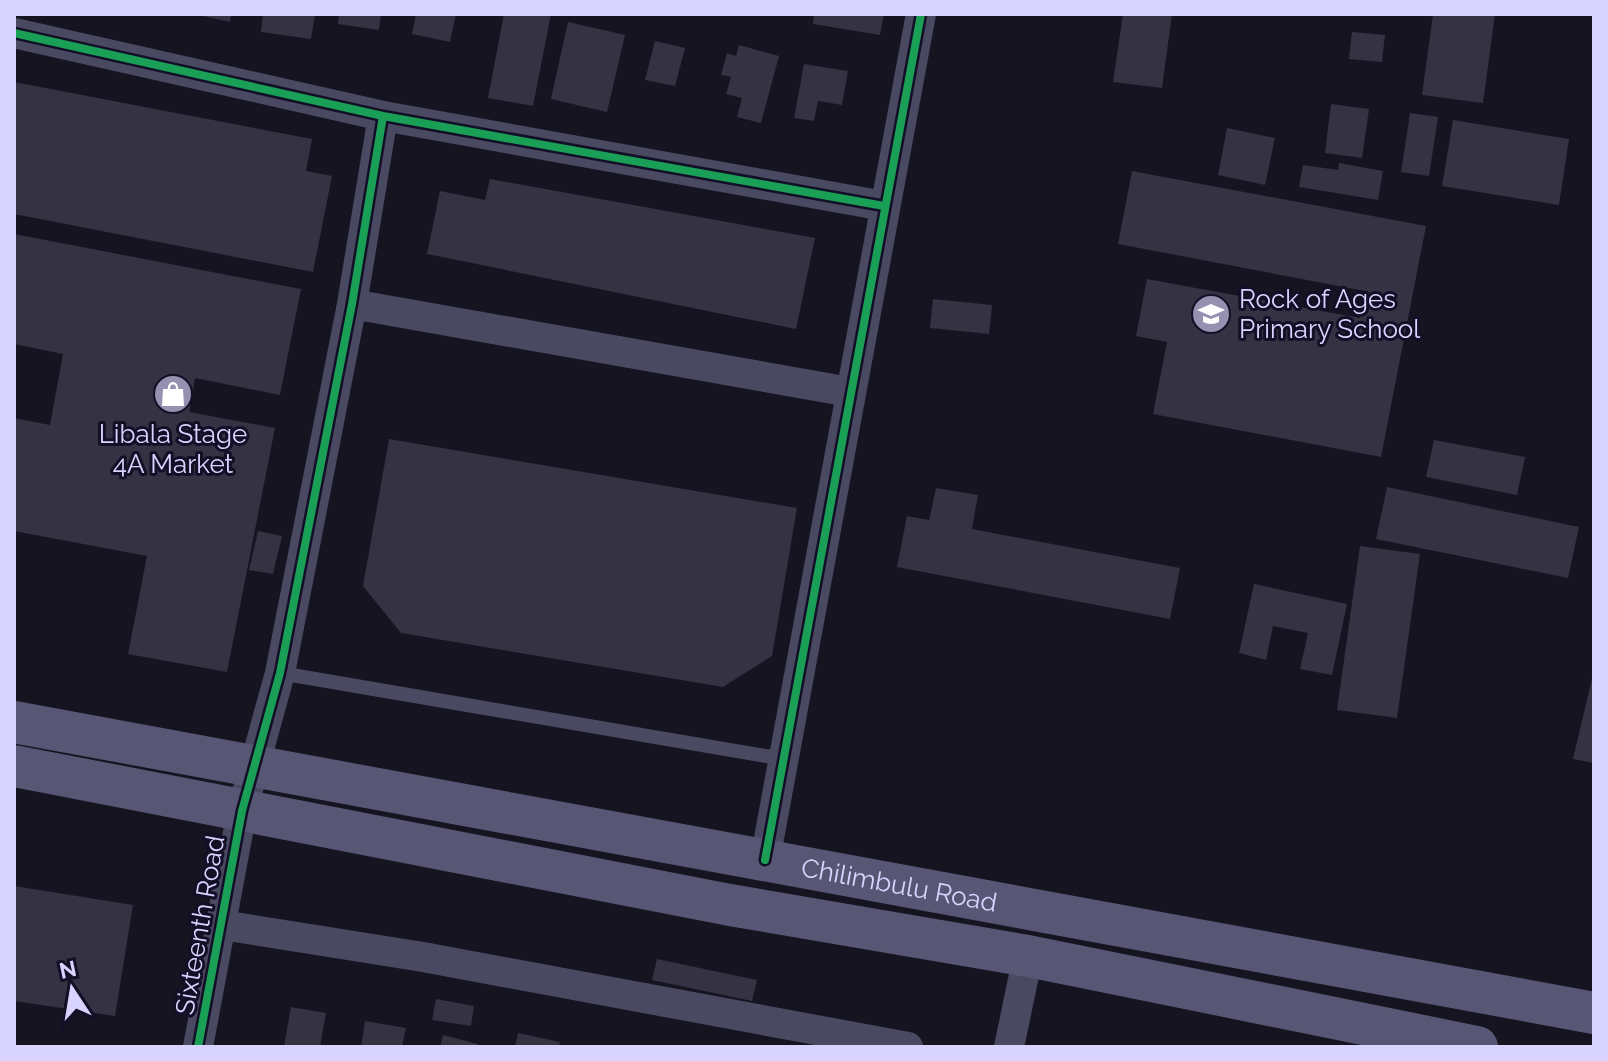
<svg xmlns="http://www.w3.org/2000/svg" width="1608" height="1061" viewBox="0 0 1608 1061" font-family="Raleway,sans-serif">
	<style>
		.building { fill: #343243 }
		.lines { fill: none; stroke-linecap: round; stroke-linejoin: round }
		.lane { stroke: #4a4962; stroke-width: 14 }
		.street { stroke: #4a4962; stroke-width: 30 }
		.secondary { stroke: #575674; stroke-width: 42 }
		.cycleway-casing { stroke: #130f26; stroke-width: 13 }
		.cycleway { stroke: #1a9f57; stroke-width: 8 }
		.labels { text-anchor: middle; stroke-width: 6; stroke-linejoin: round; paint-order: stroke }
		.poi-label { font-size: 26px; fill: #d9d4ff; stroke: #130f26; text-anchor: start }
		.street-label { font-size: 26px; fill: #d9d4ff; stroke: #130f26 }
	</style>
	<rect width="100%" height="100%" fill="#161421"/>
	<!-- building -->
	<path class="building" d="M194 14H231L230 22Z
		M263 14H315L311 39 261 32Z
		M339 14H381L379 30 338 24Z
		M416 14H456L450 42 412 34Z
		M504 14H551L533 106 488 98Z
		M814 14H884L880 35 813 24Z
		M1123 14H1172L1162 88 1113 82Z
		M1433 14H1495L1483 103 1422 95Z
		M568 22 625 35 607 112 551 99Z
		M1352 32 1385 35 1382 62 1349 59Z
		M655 41 685 48 675 86 645 80Z
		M739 45 779 56 761 123 737 117 742 98 726 94 731 77 721 75 727 53 736 56Z
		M804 64 848 71 842 105 818 101 814 121 794 118Z
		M14 82 312 139 306 171 332 176 313 272 14 214Z
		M1331 104 1369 109 1362 158 1325 153Z
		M1410 113 1438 117 1429 176 1401 172Z
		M1453 120 1569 139 1559 205 1442 186Z
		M1227 128 1275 138 1265 185 1218 175Z
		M1339 163 1383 171 1378 200 1299 187 1303 165 1338 170Z
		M1132 171 1426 226 1381 457 1153 414 1167 342 1136 336 1147 279 1360 318 1365 291 1118 244Z
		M490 179 815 238 796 329 427 254 440 191 485 200Z
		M14 234 301 289 280 395 195 378 189 412 275 428 227 672 128 654 147 556 14 531V418L50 425 63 354 14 344Z
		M933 299 992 305 989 334 930 328Z
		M389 439 797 508 772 656 723 687 401 633 363 586Z
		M1434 440 1525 457 1517 495 1426 477Z
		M1387 487 1579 527 1568 578 1376 539Z
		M936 488 978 495 972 529 1180 568 1170 619 897 567 907 516 929 520Z
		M258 531 282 536 273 574 249 570Z
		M1360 546 1420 554 1397 718 1337 710Z
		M1254 584 1347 604 1332 675 1300 669 1308 633 1273 626 1266 660 1239 653Z
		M1593 674H1594V763L1573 759Z
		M14 886 133 905 115 1016 14 1001Z
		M657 959 757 980 752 1001 652 980Z
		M436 999 474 1006 471 1026 432 1020Z
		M291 1007 326 1013 320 1047 284 1046Z
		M365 1021 406 1028 402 1047H361Z
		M518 1033 560 1042 559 1047H515Z
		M443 1035 478 1044V1047H440Z"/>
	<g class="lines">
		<!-- lane -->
		<path class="lane" d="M280 673 783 759"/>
		<!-- street -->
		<path class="street" d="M14 33 383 116 884 206
			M352 304 850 392
			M765 860 921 14
			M222 925 423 957 908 1047
			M198 1047 242 811 280 673 352 304 383 116
			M1009 1047 1028 956"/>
		<!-- secondary -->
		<g class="secondary">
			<path id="s1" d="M14 722 1594 1013"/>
			<path d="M14 766 730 905 1028 956 1477 1047"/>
		</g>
		<defs>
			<path id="cycleway" d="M14 33 383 116 884 206
				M765 860 921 14
				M198 1047 242 811 280 673 352 304 383 116"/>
		</defs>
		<!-- cycleway casing -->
		<use href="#cycleway" class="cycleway-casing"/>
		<!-- cycleway -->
		<use href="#cycleway" class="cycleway"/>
	</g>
	<!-- icons -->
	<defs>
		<symbol id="school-disc" viewBox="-11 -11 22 22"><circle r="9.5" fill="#9591b1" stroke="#130f26"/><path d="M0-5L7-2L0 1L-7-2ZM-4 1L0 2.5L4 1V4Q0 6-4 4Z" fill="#fff"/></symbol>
		<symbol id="shop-disc" viewBox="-11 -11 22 22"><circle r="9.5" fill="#9591b1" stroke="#130f26"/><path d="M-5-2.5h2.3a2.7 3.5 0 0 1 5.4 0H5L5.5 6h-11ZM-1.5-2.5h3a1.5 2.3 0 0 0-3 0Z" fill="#fff"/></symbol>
	</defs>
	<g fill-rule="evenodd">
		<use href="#school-disc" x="1189" y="292" width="44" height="44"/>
		<use href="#shop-disc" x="151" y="372" width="44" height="44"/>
	</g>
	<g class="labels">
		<!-- poi labels -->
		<g class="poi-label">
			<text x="1239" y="308">Rock of Ages<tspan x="1239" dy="30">Primary School</tspan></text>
			<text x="173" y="443" text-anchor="middle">Libala Stage<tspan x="173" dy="30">4A Market</tspan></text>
		</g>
		<!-- street labels -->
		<g class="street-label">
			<text dy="9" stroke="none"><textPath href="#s1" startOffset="900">Chilimbulu Road</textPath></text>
			<text transform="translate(200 925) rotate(-80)" y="9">Sixteenth Road</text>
		</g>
	</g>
	<!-- border -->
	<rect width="1608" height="1061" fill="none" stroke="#d9d4ff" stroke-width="32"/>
	<!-- north arrow -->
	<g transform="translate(72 989) rotate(348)" stroke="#130f26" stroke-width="6" paint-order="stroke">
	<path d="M0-6L14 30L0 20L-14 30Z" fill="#d9d4ff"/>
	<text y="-12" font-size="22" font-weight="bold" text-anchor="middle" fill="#d9d4ff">N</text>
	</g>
</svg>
